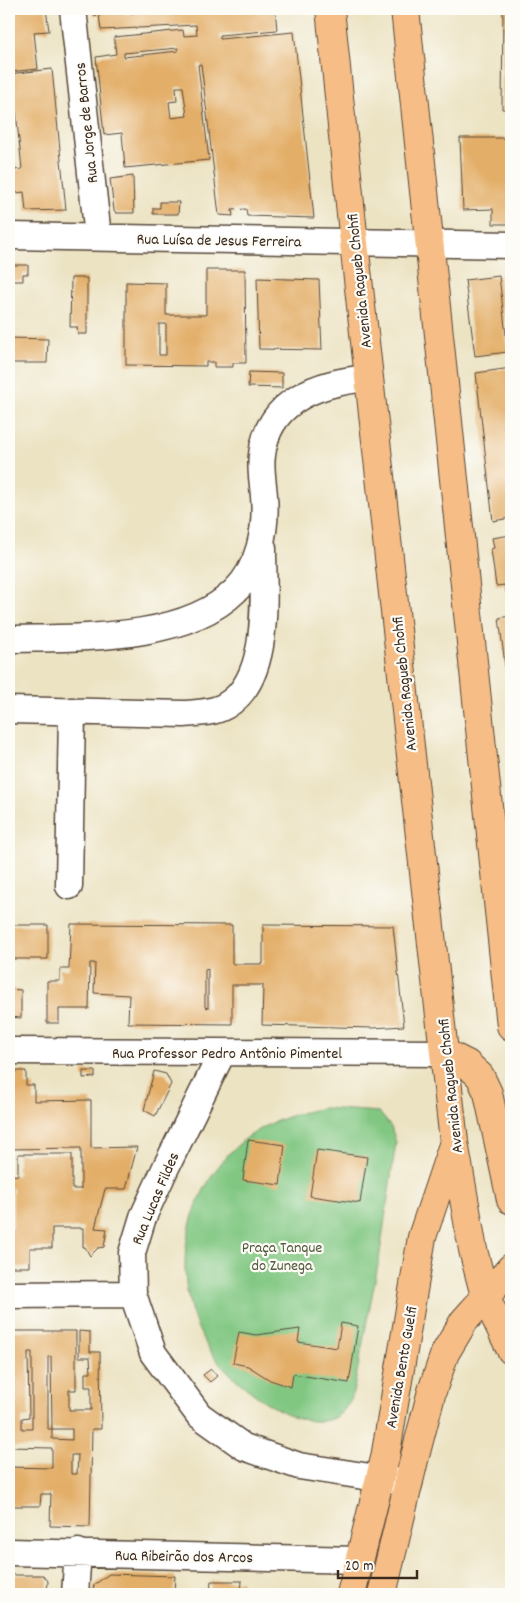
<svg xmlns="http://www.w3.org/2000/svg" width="520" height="1603" viewBox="0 0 520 1603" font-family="Dekko,sans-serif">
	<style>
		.green { fill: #81c782; stroke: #5e7850 }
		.building { fill: #e3ae68; fill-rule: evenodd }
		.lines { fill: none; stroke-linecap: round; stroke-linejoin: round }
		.minor-casing { stroke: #564637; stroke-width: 29 }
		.major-casing { stroke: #564637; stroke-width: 30 }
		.minor { stroke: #fff; stroke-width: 26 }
		.major { stroke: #f6be86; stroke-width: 28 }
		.labels { text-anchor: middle; stroke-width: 4.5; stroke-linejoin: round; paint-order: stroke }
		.street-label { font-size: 16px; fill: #3b2a1e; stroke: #fdfcf7 }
		.park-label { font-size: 16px; fill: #50593c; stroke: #fdfcf7 }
	</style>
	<rect width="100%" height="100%" fill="#fdfcf7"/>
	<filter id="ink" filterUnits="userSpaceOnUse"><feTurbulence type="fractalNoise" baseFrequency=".02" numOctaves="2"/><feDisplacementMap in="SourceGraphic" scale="10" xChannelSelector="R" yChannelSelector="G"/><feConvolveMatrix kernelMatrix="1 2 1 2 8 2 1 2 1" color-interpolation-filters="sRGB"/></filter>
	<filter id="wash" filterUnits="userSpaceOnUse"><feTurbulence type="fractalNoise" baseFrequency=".0096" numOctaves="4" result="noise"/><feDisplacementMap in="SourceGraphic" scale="20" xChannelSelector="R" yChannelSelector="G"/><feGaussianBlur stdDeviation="1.12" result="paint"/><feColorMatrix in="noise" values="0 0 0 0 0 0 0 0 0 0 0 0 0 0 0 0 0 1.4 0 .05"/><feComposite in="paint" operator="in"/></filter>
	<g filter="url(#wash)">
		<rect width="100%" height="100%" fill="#ece3c3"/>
		<!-- green -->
		<path class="green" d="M324 1108 379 1112 391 1127 396 1142 379 1260 353 1393C330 1464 230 1383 209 1349 178 1300 177 1237 206 1186 232 1138 271 1117 324 1108Z"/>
		<g id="blocks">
			<!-- building -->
			<path class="building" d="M9 9H46L49 31 34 32 38 69 9 72Z
				M93 9H121V14L169 9H275L277 30 220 35V39L294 32 314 218 247 216 246 209 232 210 233 216 219 215 201 64 198 65 209 160 125 168 122 133 104 135 96 57 116 54 114 37 183 30 184 36 197 35 196 25 101 30 99 15 94 16ZM178 48V51L124 57V53ZM176 87H183L187 116 171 118 169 102 177 101Z
				M503 9H511V109H502Z
				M52 69 66 210 26 211 24 192 9 194V139H13L15 170 22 169 16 112 9 113V74Z
				M460 138H511V224H493V209L463 210Z
				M133 176 134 213H116L114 210 110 179Z
				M160 202H179L178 214H153V208H160Z
				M9 265H28V274H23V281H9Z
				M206 270H245L246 363H233V367H214V362H206V366L126 365V282L166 283V315H206ZM159 324H166V355H159Z
				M499 276 508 352 475 356 465 280Z
				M71 278H87V334H78L77 327H70Z
				M257 278 319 280 322 350 259 349Z
				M9 338 48 339 47 363H9Z
				M511 368V518L493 521 476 373Z
				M249 372 282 373V388L248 387Z
				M511 535V679L507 680 499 618 510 616 505 585 496 586 491 549 494 548 492 538Z
				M71 924 232 925V964H263V925L393 926 404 1026 373 1028 262 1025 263 985H232V1024L128 1023 129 995 94 993 95 963H90L89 1009H59V1023H47V981H60V969H69ZM208 969V1008L205 1007V970Z
				M9 925H48V959H9Z
				M9 989 21 990V1018L9 1017Z
				M9 1071H26V1085H34V1101L91 1100V1148L137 1147 126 1189H105L95 1228 107 1229 104 1247 98 1248 90 1256 85 1247H83V1228H52V1248H30V1267H9V1228H13V1188H9V1176L18 1175V1154H72V1189H81V1148L9 1149Z
				M83 1071H95V1077L83 1078Z
				M154 1071 166 1074 171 1084 155 1116 144 1110Z
				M248 1140 285 1145 280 1185 243 1180Z
				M317 1150 367 1157 360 1203 310 1196Z
				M341 1323 358 1326 349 1383 293 1374 291 1387 270 1380 248 1366 233 1363 239 1332 256 1335 300 1329 298 1342 337 1348Z
				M9 1331H76V1390H69V1410H91V1387H85V1373H91L90 1357H79V1331L90 1332V1352H100L101 1429H92L90 1527 50 1526 51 1494H41L40 1506H9V1467L52 1468V1448L9 1447ZM28 1352H32V1429H22V1418L29 1417ZM51 1356 52 1429H72V1440L52 1439V1429H48V1357ZM71 1455H78L77 1474H71Z
				M211 1369 217 1376 210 1382 203 1375Z
				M109 1574 175 1576 174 1594 150 1592V1594H92L94 1585Z
				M10 1575H43L48 1581 47 1594H9Z
				M211 1581H242L241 1594H210Z"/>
		</g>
	</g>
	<g filter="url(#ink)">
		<use href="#blocks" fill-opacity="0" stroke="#564637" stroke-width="1"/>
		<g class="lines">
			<defs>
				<path id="minor" d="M73 9 98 237
					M9 236 511 245
					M9 639C76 637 183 642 235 591 259 568 267 529 264 496 263 482 260 468 262 455 268 399 321 382 369 378
					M9 710 184 714C197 713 213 713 225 706 272 680 263 594 263 548
					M69 886 72 711
					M9 1051 445 1053
					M222 1053 166 1167 143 1217 132 1253 133 1294 153 1353 199 1415 244 1447 299 1466 409 1483
					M9 1295 133 1294
					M9 1552 359 1560
					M75 1594 78 1552"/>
				<path id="major" d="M330 9 354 243 454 1142 473 1250 485 1296 511 1350
					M405 9 511 1026
					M445 1053 467 1064 480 1076 488 1093 511 1200
					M351 1594 385 1458 422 1237 453 1145
					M382 1594 415 1456 432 1391 445 1353 464 1321 511 1268"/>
			</defs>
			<!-- minor casing -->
			<use href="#minor" class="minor-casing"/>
			<!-- major casing -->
			<use href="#major" class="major-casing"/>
			<!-- minor -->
			<use href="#minor" class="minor"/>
			<!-- major -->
			<use href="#major" class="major"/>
		</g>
	</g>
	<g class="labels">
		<!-- street labels -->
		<g class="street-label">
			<text transform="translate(85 123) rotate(-96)" y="6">Rua Jorge de Barros</text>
			<text transform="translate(219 239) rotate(1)" y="6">Rua Luísa de Jesus Ferreira</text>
			<text transform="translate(358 281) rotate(-96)" y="6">Avenida Ragueb Chohfi</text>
			<text transform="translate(403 684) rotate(-96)" y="6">Avenida Ragueb Chohfi</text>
			<text x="227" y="1058">Rua Professor Pedro Antônio Pimentel</text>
			<text transform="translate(449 1086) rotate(-96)" y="6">Avenida Ragueb Chohfi</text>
			<text transform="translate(154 1198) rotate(-67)" y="6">Rua Lucas Fildes</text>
			<text transform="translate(400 1367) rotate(-80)" y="6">Avenida Bento Guelfi</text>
			<text transform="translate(184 1555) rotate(1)" y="6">Rua Ribeirão dos Arcos</text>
		</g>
		<!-- park labels -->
		<g class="park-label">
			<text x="282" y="1252">Praça Tanque<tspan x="282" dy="18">do Zunega</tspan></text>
		</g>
	</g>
	<!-- margin -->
	<rect width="520" height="1603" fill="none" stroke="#fdfcf7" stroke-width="30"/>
	<!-- scale -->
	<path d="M338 1570v8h79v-8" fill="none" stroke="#3b2a1e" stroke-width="2.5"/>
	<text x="345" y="1570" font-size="15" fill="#3b2a1e" stroke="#fdfcf7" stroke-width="4" paint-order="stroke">20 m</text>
</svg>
